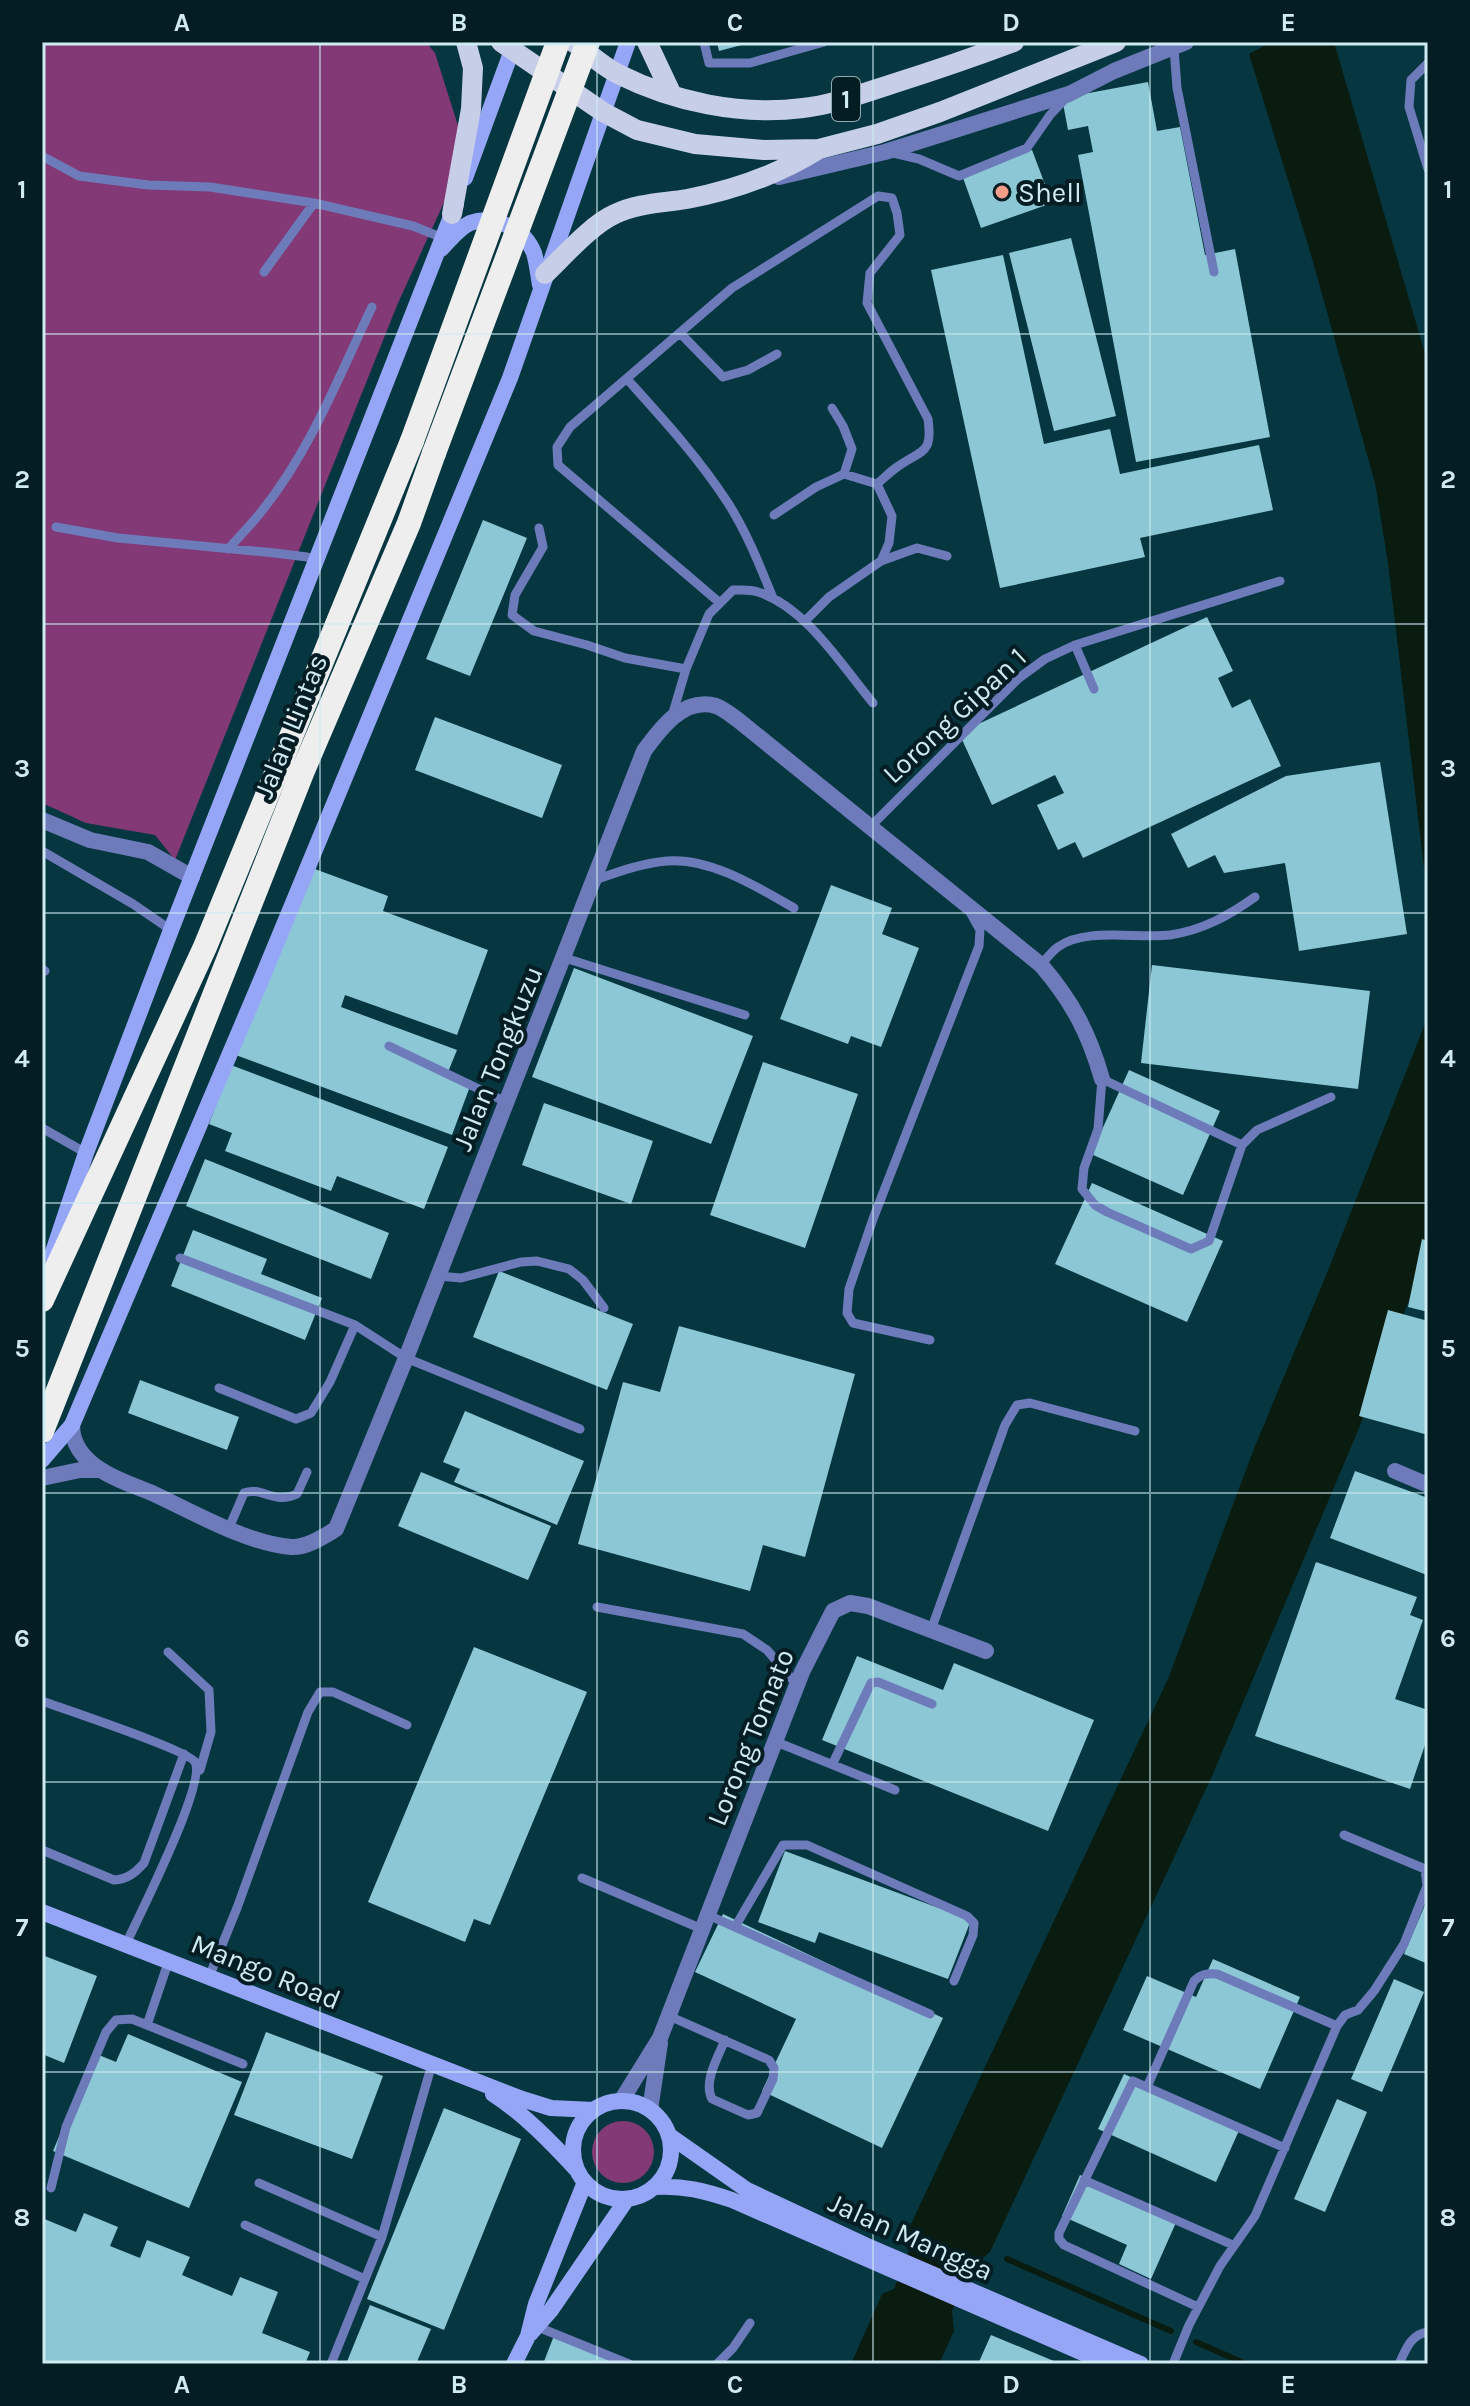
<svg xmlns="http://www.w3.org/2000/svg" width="1470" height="2406" viewBox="0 0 1470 2406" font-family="Karla,sans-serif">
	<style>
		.green { fill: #823976 }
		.water { fill: #0a1b10 }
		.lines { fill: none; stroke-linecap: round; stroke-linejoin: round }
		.stream { stroke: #0a1b10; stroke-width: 6 }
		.building { fill: #8bc7d5 }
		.lane { stroke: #6e7bba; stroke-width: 9 }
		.street { stroke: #6e7bba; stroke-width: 16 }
		.secondary { stroke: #96a6f7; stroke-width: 16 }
		.primary { stroke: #c7cee8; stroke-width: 20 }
		.highway { stroke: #eee; stroke-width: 24 }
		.highway-bridge { stroke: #eee; stroke-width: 24 }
		.grid { fill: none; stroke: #ceebf2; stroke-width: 2; stroke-opacity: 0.55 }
		.poi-dot { fill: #f49e89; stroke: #041d22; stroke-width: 3 }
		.labels { text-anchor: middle; stroke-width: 8; stroke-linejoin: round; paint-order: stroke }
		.shield { fill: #041d22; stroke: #91adb4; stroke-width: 2 }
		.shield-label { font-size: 26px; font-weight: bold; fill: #ceebf2 }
		.poi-label { font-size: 28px; fill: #ceebf2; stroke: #041d22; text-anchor: start }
		.street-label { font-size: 28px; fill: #ceebf2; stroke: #041d22 }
		.neatline { fill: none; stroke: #ceebf2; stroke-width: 3 }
		.grid-label { font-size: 26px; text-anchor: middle; font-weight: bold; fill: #ceebf2 }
	</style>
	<rect width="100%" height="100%" fill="#063741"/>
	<!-- green -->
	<path class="green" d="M42 42H426L435 53 459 129 446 198 398 303 175 860 155 835 86 823 42 803Z
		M592 2152a31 31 0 1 1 62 0a31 31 0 1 1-62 0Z"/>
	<!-- water -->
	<path class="water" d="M1265 42H1334L1428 364V902L1388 563 1375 483 1309 248 1249 54 1266 45Z
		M1428 1016V1252L1357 1433 1212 1776 990 2252 969 2270 965 2277 952 2311 954 2331 939 2364H851L882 2294 894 2289 911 2246 910 2226 1168 1679 1253 1451 1327 1273Z"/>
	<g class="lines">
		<!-- stream -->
		<path class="stream" d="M1007 2259 1171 2331
			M1196 2342 1246 2364"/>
	</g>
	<!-- building -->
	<path class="building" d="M717 42H749V43L719 51Z
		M1148 82 1157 131 1180 127 1205 255 1235 249 1270 437 1136 462 1078 155 1093 152 1088 126 1068 130 1062 98Z
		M1032 150 1052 203 981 228 962 175Z
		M1071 238 1116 416 1054 431 1009 253Z
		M1003 255 1044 444 1110 429 1120 474 1259 445 1273 510 1140 538 1145 557 1000 588 931 270Z
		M483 520 527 538 470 676 426 659Z
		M1207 617 1233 671 1218 678 1232 708 1250 699 1281 766 1083 858 1075 842 1058 850 1037 805 1064 793 1055 775 992 805 959 733Z
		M435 717 562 765 542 818 415 770Z
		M1380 762 1407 934 1299 951 1285 863 1224 873 1215 855 1188 868 1171 834 1286 776Z
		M304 865 388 896 383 911 488 950 457 1035 345 995 341 1007 457 1050 448 1072 472 1081 452 1135 233 1054Z
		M831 885 892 908 882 934 919 948 881 1047 851 1036 848 1044 780 1019Z
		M1152 965 1370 991 1358 1089 1141 1063Z
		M574 968 753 1036 711 1144 532 1077Z
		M763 1062 858 1094 805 1248 710 1215Z
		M231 1065 448 1147 424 1209 337 1176 331 1191 225 1151 232 1133 209 1124Z
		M1129 1070 1220 1111 1183 1195 1091 1154Z
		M544 1103 653 1141 631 1204 522 1165Z
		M205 1159 389 1233 371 1279 186 1206Z
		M1092 1183 1223 1241 1187 1322 1055 1264Z
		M193 1230 267 1259 261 1274 322 1298 305 1340 171 1286Z
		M1422 1239 1428 1241V1312L1408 1307Z
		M499 1271 633 1324 607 1390 473 1337Z
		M1388 1310 1428 1321V1435L1359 1416Z
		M679 1326 855 1374 805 1557 763 1545 750 1591 578 1544 623 1382 660 1392Z
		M140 1380 239 1417 227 1450 128 1413Z
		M465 1411 584 1461 557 1525 454 1482 460 1469 443 1462Z
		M1355 1471 1428 1498 1427 1575 1330 1538Z
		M421 1472 551 1526 528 1580 398 1526Z
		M1316 1562 1417 1597 1410 1615 1423 1620 1395 1699 1428 1710V1736L1410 1789 1255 1736Z
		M474 1647 587 1692 490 1925 474 1919 465 1942 368 1902Z
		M857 1656 943 1690 954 1663 1094 1720 1048 1831 822 1740Z
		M785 1851 971 1920 948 1979 819 1932 815 1943 758 1922Z
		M1428 1898V1964L1404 1954Z
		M723 1914 943 2018 882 2148 762 2091 796 2019 695 1972Z
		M42 1955 97 1976 64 2063 42 2054Z
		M1213 1959 1300 1997 1260 2089 1123 2030 1147 1976 1196 1997Z
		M1394 1979 1424 1992 1382 2092 1351 2079Z
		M266 2032 383 2076 352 2159 234 2115Z
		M128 2034 242 2082 189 2208 53 2151 94 2053 116 2062Z
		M1124 2074 1241 2126 1216 2182 1098 2129Z
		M1337 2099 1367 2112 1325 2212 1294 2199Z
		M444 2108 521 2139 444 2330 367 2299Z
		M1080 2175 1178 2218 1151 2279 1119 2264 1127 2245 1062 2216Z
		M84 2213 118 2227 110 2246 140 2258 147 2240 190 2257 182 2275 232 2296 240 2277 278 2292 262 2333 310 2352 305 2364H42V2218L76 2232Z
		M370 2305 431 2329 416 2364H346Z
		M555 2333 633 2364H543Z
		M991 2335 1061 2364H978Z"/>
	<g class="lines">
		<!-- lane -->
		<path class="lane" d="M704 42 709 63H750L824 42
			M1174 48 1177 88 1214 272
			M1428 63 1411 80 1409 107 1428 169
			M893 153 919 159 959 176 1027 148 1050 115 1067 97
			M42 156 79 176 148 185 210 187 314 203 413 226 443 238
			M264 272 314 203
			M680 333 723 377 748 370 777 354
			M627 379C663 419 699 458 728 503 747 533 760 566 773 598
			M832 408 843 426 852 449 844 474
			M774 515 816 487 844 474 877 484 892 516 889 543 881 561 829 597 805 621
			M56 527 118 538 275 553 307 557 315 560
			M539 528 543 547 515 595 512 615 534 631 587 645 625 658 686 669
			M228 549C239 537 251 525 261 512 310 452 339 376 372 307
			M881 561 917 548 947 556
			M720 603 558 465 557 447 570 427 732 288 878 196 892 198 897 213 900 235 870 273 867 303 928 419C933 455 922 449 897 467 890 472 884 478 877 484
			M1075 645 1094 689
			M672 716 686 669 709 614 733 590C741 590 750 589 758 592 806 607 842 666 873 703
			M871 826 1019 678 1045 659 1075 645 1280 581
			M42 851 133 904 171 930
			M595 880C618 872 642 863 667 861 710 857 759 888 794 908
			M565 958 745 1015
			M1041 965C1046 959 1052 951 1058 947 1085 927 1137 939 1170 935 1203 930 1228 916 1255 897
			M42 969 45 971
			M389 1046 506 1102
			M42 1128 86 1153
			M1242 1145 1102 1079 1098 1129 1084 1168 1082 1189 1095 1205 1107 1212 1191 1249 1209 1241 1242 1145 1257 1130 1331 1097
			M180 1258 355 1325 406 1358 580 1429
			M438 1276 461 1278 521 1262 537 1261 569 1269 583 1280 604 1308
			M930 1340 853 1323 847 1313 849 1289 873 1219 979 946 980 930 970 912
			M219 1388 296 1419 311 1413 330 1382 355 1325
			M229 1528 244 1493C262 1486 273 1505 297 1494L307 1472
			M597 1607 743 1634 767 1650 797 1685
			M931 1630 1005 1425 1017 1405 1030 1403 1135 1431
			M168 1652 209 1690 211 1732 200 1770
			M42 1701C64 1709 188 1750 195 1762 207 1782 138 1918 126 1944
			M774 1741 895 1790
			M833 1763 871 1683 878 1682 932 1704
			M42 1850 114 1880C128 1879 135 1873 144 1863L184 1754
			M582 1878 702 1929
			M708 1915 930 2014
			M735 1927 783 1845H807L967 1916 974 1923 973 1935 954 1981
			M169 1960 147 2025 243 2064
			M209 1977 237 1908 308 1712 320 1692H333L407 1725
			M669 2016 769 2060 774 2068 773 2079 757 2113 748 2115 712 2099C703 2082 718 2057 725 2040
			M1147 2087 1194 1981C1201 1974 1207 1973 1217 1974L1337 2026
			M1084 2180 1233 2245
			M259 2183 382 2237
			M51 2188 66 2127 106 2032 116 2020 132 2019 147 2025
			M245 2225 365 2279
			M1198 2307 1064 2245 1059 2239V2233L1133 2081 1285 2148
			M533 2325 629 2364
			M331 2364 382 2237 432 2064
			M717 2364 733 2348 750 2323
			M1173 2364 1189 2325 1220 2266 1255 2216 1337 2026 1345 2015 1358 2010 1374 1991 1404 1944 1427 1886 1425 1869 1344 1835
			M1399 2364C1406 2349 1411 2334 1428 2332"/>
		<!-- street -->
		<path class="street" d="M779 177 885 152 1069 94 1114 71 1186 42
			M42 820 90 840 148 852 192 877
			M72 1425C72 1445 85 1460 101 1470 116 1480 135 1486 152 1493 191 1511 248 1544 291 1547 306 1548 323 1537 336 1529L406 1358 644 751C660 729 684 696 716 706 724 709 731 715 738 720L1041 965C1072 1001 1089 1033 1102 1079
			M1395 1471 1428 1485
			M42 1478 80 1470H101
			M621 2101 660 2038 802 1672 833 1611 850 1603 868 1606 986 1651
			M650 2110 660 2043"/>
		<!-- secondary -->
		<path class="secondary" d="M465 178 515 42
			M441 249C449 241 459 228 470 223 494 214 525 229 534 253 537 263 538 274 540 285
			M50 1261 86 1153 171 930 456 204
			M42 1460 72 1425 262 978 510 378 628 42
			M42 1912 522 2099 551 2108 594 2110
			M493 2094C524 2114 551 2142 576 2169
			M573 2150a49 49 0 1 1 98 0a49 49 0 1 1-98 0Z
			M670 2136 747 2190 865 2245 1141 2364
			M654 2187C683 2185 705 2191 732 2200L1108 2364
			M530 2334 551 2310 627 2199
			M514 2364 528 2336 536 2304 585 2182"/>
		<!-- primary -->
		<path class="primary" d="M501 42 603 112 637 130 695 144 764 150 819 149 877 134 940 112 1116 42
			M573 42C588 52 602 66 618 74 674 102 741 116 803 108 833 105 863 93 892 84 933 71 974 57 1014 42
			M647 42 672 95
			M452 214 471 109 473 68 466 42
			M545 274C564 256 592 224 615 214 638 203 663 203 687 199 735 190 779 174 819 149"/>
		<!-- highway -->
		<path class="highway" d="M42 1300 205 947 412 441
			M42 1431 302 773 409 523 434 453"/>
		<!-- highway-bridge -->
		<path class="highway-bridge" d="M412 441 558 42
			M434 453 588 42"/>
	</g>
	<!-- grid -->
	<path class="grid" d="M320 42V2364M597 42V2364M873 42V2364M1150 42V2364M42 334H1428M42 624H1428M42 913H1428M42 1203H1428M42 1493H1428M42 1782H1428M42 2072H1428"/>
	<!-- markers -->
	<circle class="poi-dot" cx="1002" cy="192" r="8"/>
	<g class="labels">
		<!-- shield labels -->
		<rect class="shield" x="832" y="77" width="28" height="44" rx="6"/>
		<g class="shield-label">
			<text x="846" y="108">1</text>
		</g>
		<!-- poi labels -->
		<g class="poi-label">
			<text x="1018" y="202">Shell</text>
		</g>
		<!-- street labels -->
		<g class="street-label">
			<text transform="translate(954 715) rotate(-43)" y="10">Lorong Gipan 1</text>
			<text transform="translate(290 726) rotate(-68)" y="10">Jalan Lintas</text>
			<text transform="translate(497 1058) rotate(-68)" y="10">Jalan Tongkuzu</text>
			<text transform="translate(750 1737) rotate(-68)" y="10">Lorong Tomato</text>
			<text transform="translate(266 1971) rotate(22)" y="10">Mango Road</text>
			<text transform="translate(911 2236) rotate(24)" y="10">Jalan Mangga</text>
		</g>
	</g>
	<!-- border -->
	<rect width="1470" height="2406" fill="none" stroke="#041d22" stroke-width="88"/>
	<rect x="44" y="44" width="1382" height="2318" class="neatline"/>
	<g class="grid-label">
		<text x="182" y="31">A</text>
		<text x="459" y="31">B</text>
		<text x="735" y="31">C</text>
		<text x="1011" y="31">D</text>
		<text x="1288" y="31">E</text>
		<text x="22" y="198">1</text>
		<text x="1448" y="198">1</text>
		<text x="22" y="488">2</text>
		<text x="1448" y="488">2</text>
		<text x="22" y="777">3</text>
		<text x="1448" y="777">3</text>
		<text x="22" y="1067">4</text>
		<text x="1448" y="1067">4</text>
		<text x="22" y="1357">5</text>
		<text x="1448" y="1357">5</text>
		<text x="22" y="1647">6</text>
		<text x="1448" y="1647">6</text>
		<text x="22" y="1936">7</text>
		<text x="1448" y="1936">7</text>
		<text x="22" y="2226">8</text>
		<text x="1448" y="2226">8</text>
		<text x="182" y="2393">A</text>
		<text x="459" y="2393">B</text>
		<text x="735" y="2393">C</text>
		<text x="1011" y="2393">D</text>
		<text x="1288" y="2393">E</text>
	</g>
</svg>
